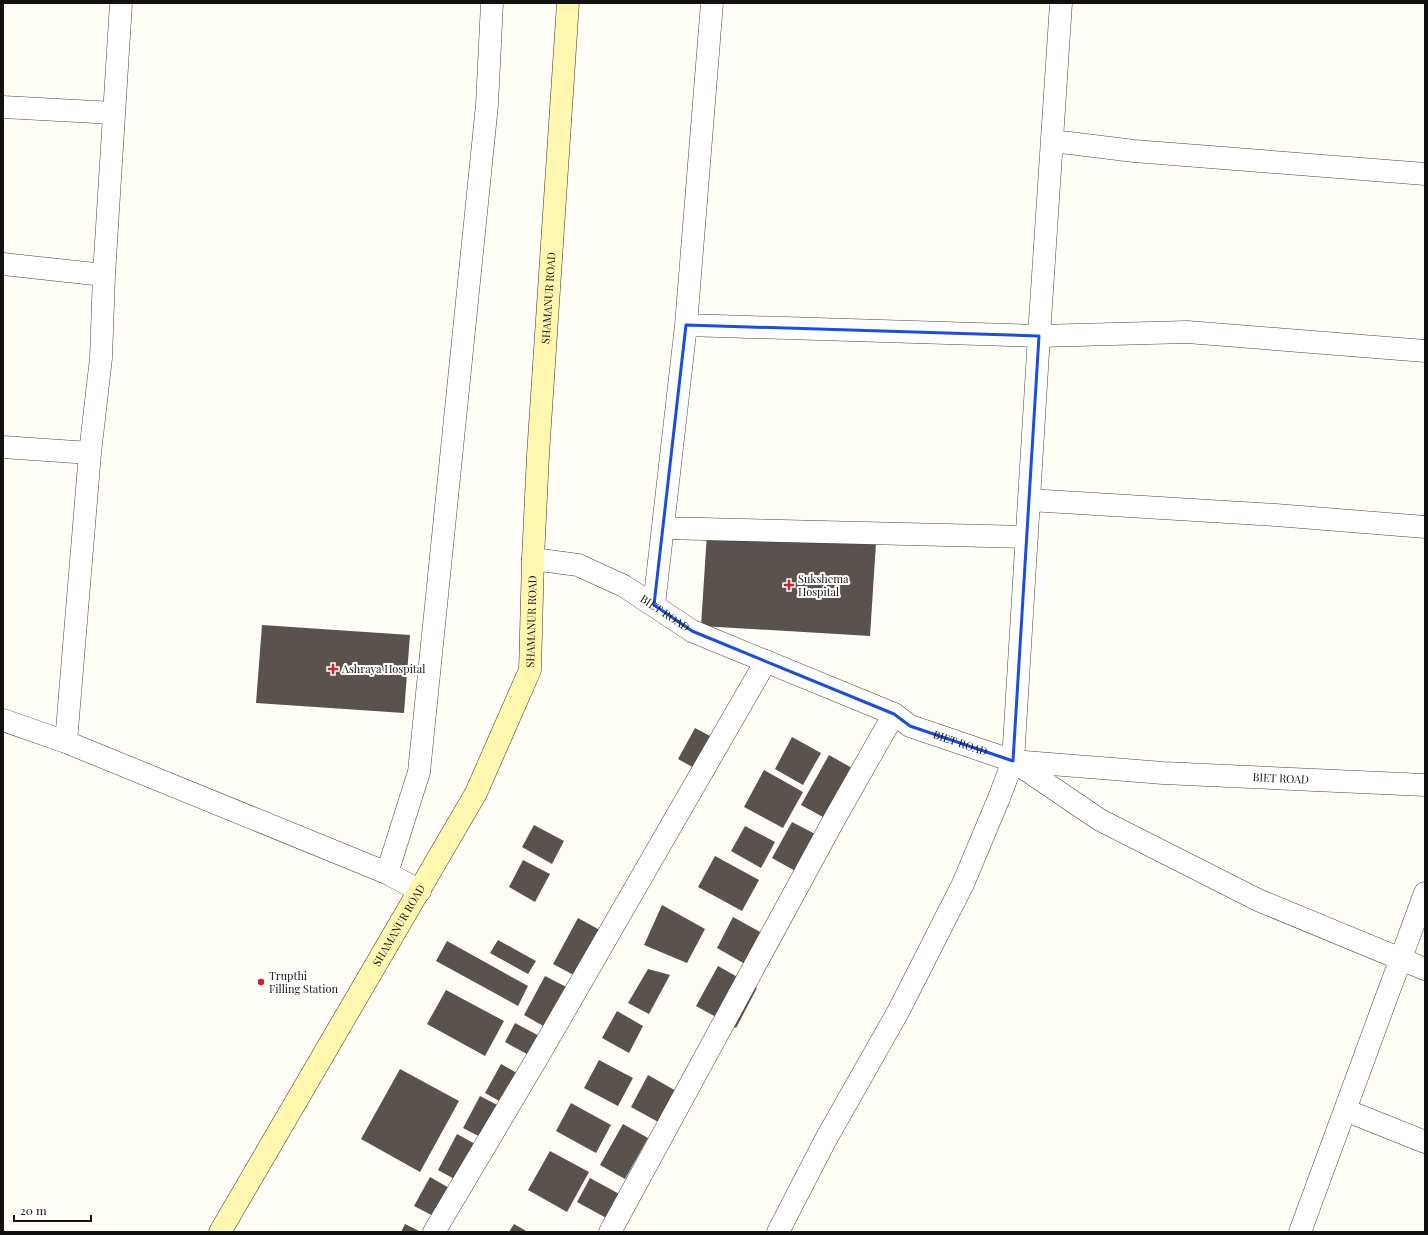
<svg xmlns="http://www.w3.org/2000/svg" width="1428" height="1235" viewBox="0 0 1428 1235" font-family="'Playfair Display',serif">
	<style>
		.building { fill: #5a524d }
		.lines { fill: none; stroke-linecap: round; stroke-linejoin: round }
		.minor-casing { stroke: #444; stroke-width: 23 }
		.tertiary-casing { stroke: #444; stroke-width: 23 }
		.secondary-casing { stroke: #333; stroke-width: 23 }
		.minor { stroke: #fff; stroke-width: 22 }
		.tertiary { stroke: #fff; stroke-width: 22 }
		.secondary { stroke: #fff6b0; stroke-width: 22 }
		.marked { fill: none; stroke: #1d4ed8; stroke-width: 3; stroke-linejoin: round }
		.poi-dot { fill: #c4262e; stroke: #fff; stroke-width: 1.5 }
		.labels { text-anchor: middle; stroke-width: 4; stroke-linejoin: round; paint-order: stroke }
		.street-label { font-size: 11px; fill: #111; stroke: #fff }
		.poi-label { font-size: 11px; fill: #111; stroke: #fff; text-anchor: start }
	</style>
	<rect width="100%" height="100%" fill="#fffdf5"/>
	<!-- building -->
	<path class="building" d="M707 533 876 543 870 636 701 626Z
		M262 625 410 635 404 713 256 703Z
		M695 728 729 746 712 778 678 759Z
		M792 737 821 753 803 785 775 769Z
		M829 755 859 772 832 822 801 805Z
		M764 770 803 792 783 828 744 807Z
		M792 822 817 835 797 872 772 858Z
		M534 825 564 841 552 864 522 847Z
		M745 826 775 842 761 868 731 851Z
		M715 856 759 880 742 911 698 887Z
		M523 860 550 874 535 902 509 887Z
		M662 905 705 929 687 963 644 945Z
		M733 917 762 933 745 964 717 948Z
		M578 918 607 934 583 980 553 964Z
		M498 940 536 961 528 974 490 953Z
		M447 941 528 986 518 1006 436 961Z
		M718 966 757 988 736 1028 696 1006Z
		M648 969 670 975 649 1014 628 1003Z
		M545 976 574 991 552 1031 524 1015Z
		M446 990 504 1021 485 1056 427 1024Z
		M617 1011 643 1026 629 1053 602 1038Z
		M515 1023 547 1040 536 1059 505 1042Z
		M599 1060 633 1078 618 1106 584 1088Z
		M501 1064 526 1078 510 1107 485 1093Z
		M400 1069 459 1101 420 1172 361 1139Z
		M648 1075 678 1092 660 1123 631 1107Z
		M480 1096 505 1109 488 1141 463 1128Z
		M571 1103 611 1125 596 1153 556 1131Z
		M623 1124 648 1138 625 1179 600 1165Z
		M457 1134 486 1150 467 1186 438 1170Z
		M550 1151 589 1172 567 1212 528 1190Z
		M430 1177 458 1193 443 1221 414 1206Z
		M590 1178 623 1196 610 1220 577 1202Z
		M405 1224 421 1232H401Z
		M514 1224 528 1232H509Z"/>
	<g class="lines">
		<defs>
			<path id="minor" d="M3 107 114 113
				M1053 141 1134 151 1425 174
				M3 264 104 275 101 358 90 453 66 742
				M104 275 121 3
				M686 325 1039 336 1187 332 1425 351
				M3 447 90 453
				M1029 500 1276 515 1425 527
				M663 528 1027 537
				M654 605 686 325 712 3
				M3 720 66 742 387 873 420 891
				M1013 761 1100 820 1258 900 1425 969
				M387 873 419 772 487 105 492 3
				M1345 1110 1425 1142
				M434 1232 539 1055 766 661
				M610 1232 835 818 894 714
				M778 1232 826 1139 898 1012 963 884 999 798 1013 761 1039 336 1061 3
				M1300 1232 1425 893"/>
			<g id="tertiary">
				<path id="s1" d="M533 559 578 565 624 586 692 631 894 714 910 726 1013 761 1163 773 1425 785"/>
			</g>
			<g id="secondary">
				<path id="s2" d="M220 1232 476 793 530 670 533 559 538 455 568 3"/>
			</g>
		</defs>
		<!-- minor casing -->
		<use href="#minor" class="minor-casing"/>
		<!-- tertiary casing -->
		<use href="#tertiary" class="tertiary-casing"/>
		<!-- secondary casing -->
		<use href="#secondary" class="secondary-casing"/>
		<!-- minor -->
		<use href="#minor" class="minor"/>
		<!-- tertiary -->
		<use href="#tertiary" class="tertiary"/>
		<!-- secondary -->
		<use href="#secondary" class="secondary"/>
	</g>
	<!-- marked area -->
	<path class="marked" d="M686 325 1039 336 1013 761 910 726 894 714 692 631 654 605Z"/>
	<!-- markers -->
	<g class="poi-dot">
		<path d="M787 579h4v4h4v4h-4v4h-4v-4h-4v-4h4z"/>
		<path d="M331 663h4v4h4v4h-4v4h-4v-4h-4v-4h4z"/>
		<circle cx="261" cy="982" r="4"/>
	</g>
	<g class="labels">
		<!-- street labels -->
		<g class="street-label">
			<text dy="4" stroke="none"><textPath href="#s2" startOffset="1015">SHAMANUR ROAD</textPath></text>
			<text dy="4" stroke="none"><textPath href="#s1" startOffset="145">BIET ROAD</textPath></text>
			<text dy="4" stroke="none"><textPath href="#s2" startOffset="691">SHAMANUR ROAD</textPath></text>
			<text dy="4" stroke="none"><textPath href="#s1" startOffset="469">BIET ROAD</textPath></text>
			<text dy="4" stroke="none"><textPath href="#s1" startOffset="793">BIET ROAD</textPath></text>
			<text dy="4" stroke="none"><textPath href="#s2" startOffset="355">SHAMANUR ROAD</textPath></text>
		</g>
		<!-- poi labels -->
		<g class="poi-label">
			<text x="798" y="583">Sukshema<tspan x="798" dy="13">Hospital</tspan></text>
			<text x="342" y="673">Ashraya Hospital</text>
			<text x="269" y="980">Trupthi<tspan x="269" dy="13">Filling Station</tspan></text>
		</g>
	</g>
	<!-- border -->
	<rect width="1428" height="1235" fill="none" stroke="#111111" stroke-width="8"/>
	<!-- scale -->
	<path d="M14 1215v6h77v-6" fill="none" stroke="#111111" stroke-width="2"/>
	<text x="20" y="1215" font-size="12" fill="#111111" stroke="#ffffff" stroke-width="3" paint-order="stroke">20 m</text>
</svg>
